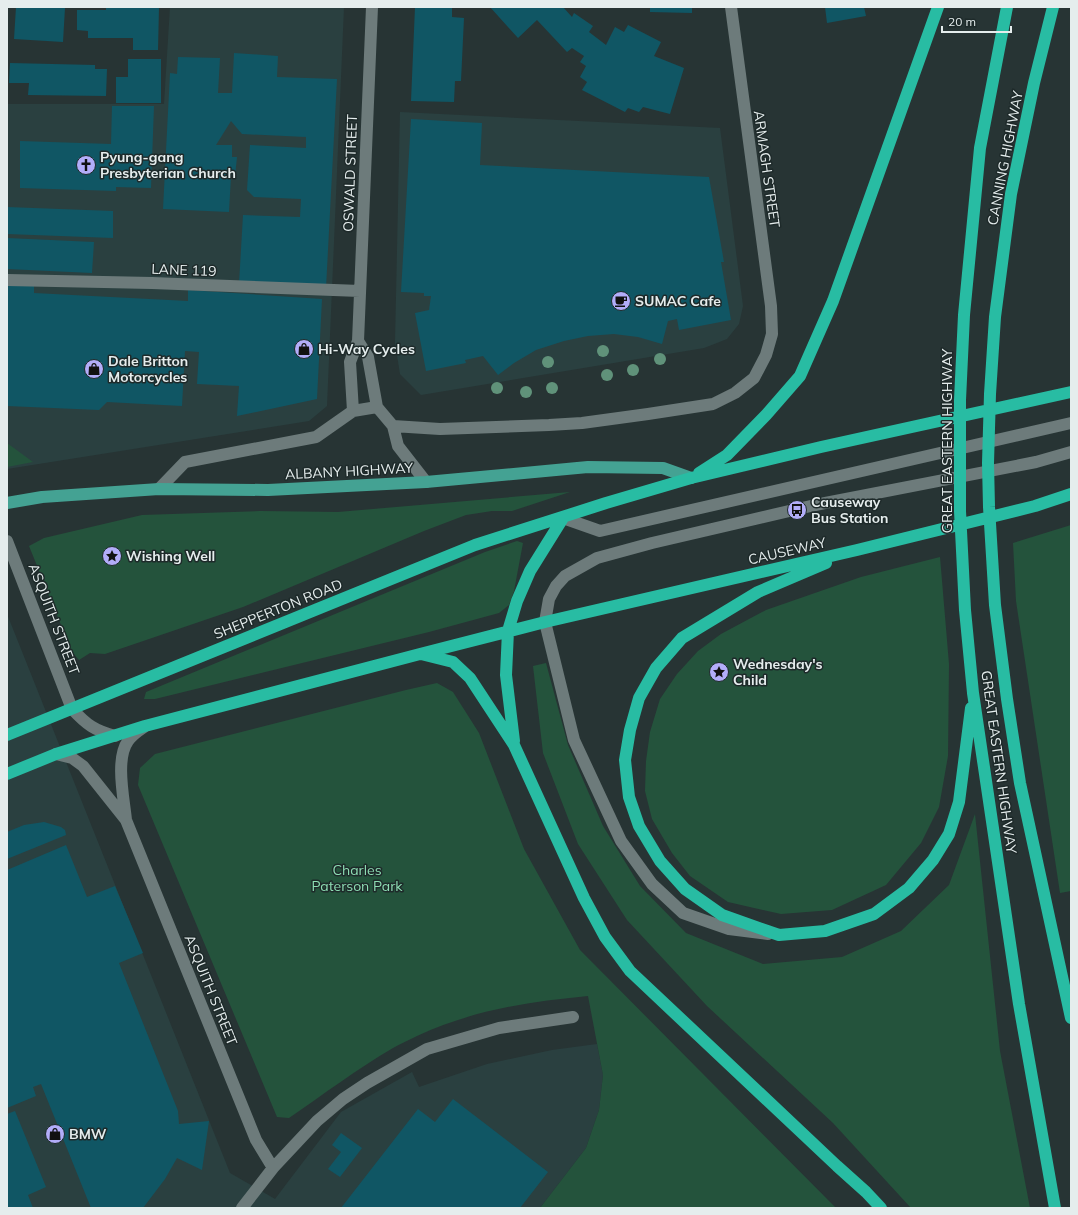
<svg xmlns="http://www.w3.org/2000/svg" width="1078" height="1215" viewBox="0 0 1078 1215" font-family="Mulish,sans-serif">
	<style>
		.built { fill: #2a4040 }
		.green { fill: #24533c }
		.building { fill: #105664 }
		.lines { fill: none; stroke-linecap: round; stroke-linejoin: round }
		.minor { stroke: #6d7b7b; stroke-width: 12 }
		.major { stroke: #44a293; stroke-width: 12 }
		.highway { stroke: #28bca3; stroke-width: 12 }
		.tree { fill: #60927a }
		.labels { text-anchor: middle; stroke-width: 3; stroke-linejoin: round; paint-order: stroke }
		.poi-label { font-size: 14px; font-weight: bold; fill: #e5eded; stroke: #1e2a2a; text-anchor: start }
		.street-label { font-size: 14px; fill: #e5eded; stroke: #1e2a2a }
		.park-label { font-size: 14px; fill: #8edeb4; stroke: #1e2a2a }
	</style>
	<rect width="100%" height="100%" fill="#273434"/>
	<!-- built -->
	<path class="built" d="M170 7H344L327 406 309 421 7 469V104H164Z
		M400 112 720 128 743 306 739 324 727 339 704 348 421 395 400 374 395 343Z
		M7 614 230 1173 275 1199 341 1112 412 1072 419 1087 487 1064 552 1050 597 1044 603 1075 599 1110 586 1148 540 1208H7Z"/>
	<!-- green -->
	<path class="green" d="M7 443 33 462 7 467Z
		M570 492 512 511H492L466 515 424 531 243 607 105 654 90 653 79 660 72 652 29 546 44 538 142 515 260 511 338 512Z
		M1071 525V891L1060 893 1016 601 1013 543Z
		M517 541 523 543 514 591 509 605 499 613 429 632 155 699H144L146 692 485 552Z
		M940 557 949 664 948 756 939 807 921 843 886 885 832 910 781 914 728 902 690 876 672 853 652 819 645 791 646 761 650 732 660 699 677 674 698 651 721 634 766 610 861 577Z
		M546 663 568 745 603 826 640 886 686 933 763 964 842 957 901 931 949 885 975 814 1000 1051 1030 1208H911L833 1123 707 1006 627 920 578 844 543 753 533 666Z
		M437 683 453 692 479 733 524 849 580 950 836 1208H540L586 1148 599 1110 603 1075 588 996C527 1002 473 1010 417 1036 409 1040 400 1044 393 1048 357 1069 324 1094 289 1118L277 1117 138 785 140 768 155 754 406 690Z"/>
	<!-- building -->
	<path class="building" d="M16 7 65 8 63 42 14 39Z
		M106 7H159L158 50H133V38H88V31L77 30V10H106Z
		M415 7H452V17L464 18 461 81H455L454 102 411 101Z
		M490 7H563L572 17 574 13 593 26 589 32 606 45 615 27 624 32 628 25 661 42 654 56 684 68 670 114 643 107 639 112 628 108 625 112 582 90 587 82 580 77 586 66 580 62 584 56 572 48 567 52 537 20 518 38Z
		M650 7H692V13L650 12Z
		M825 7H864L866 16 827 23Z
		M234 53 278 56 277 77 337 79 326 288 239 284 243 215 300 217 301 199 254 197 247 190 250 145 306 148V137L242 134 231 121 216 145H232V157H237L235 176H231L229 212 163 209 170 73 177 74 178 57 220 58 218 93H232Z
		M128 59H161V103H116V77H128Z
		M10 63 95 65V69H107L106 96 28 95 29 83H9Z
		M112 106H154L151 188 116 187V191L20 188V141L111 144Z
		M411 119 482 123 480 165 709 177 724 262H721L731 320 679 330 677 319 668 321 662 344 638 337 614 334 588 336 564 341 536 350 514 363 498 375 483 356 465 360 466 363 426 371 415 313 429 310 431 296H424V293L401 292Z
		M7 207 113 211V238L7 234Z
		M7 238 94 242 92 273 7 269Z
		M7 283 34 284V293L188 301V290L322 299 317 399 237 416 239 386 197 384 199 352 185 351 182 406 107 402 99 410 7 406Z
		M44 822 61 827 65 830 66 835 7 859V832L24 825Z
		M66 845 87 897 115 886 143 953 119 963 178 1111 179 1124 209 1121 202 1170 177 1158 165 1179 143 1208H91L41 1084 33 1087 36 1096 7 1108V870Z
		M453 1099 548 1172 520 1208H341L418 1109 435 1122Z
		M15 1111 46 1187 28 1195 33 1208H7V1114Z
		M341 1133 362 1148 340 1177 328 1169 341 1152 332 1145Z"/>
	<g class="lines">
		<!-- minor -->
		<path class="minor" d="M7 280 152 283 360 291
			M358 341 368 357 377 407
			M353 411 350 362 358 341 372 7
			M393 426 440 429 549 425 582 423 648 414 713 404 735 393 754 378 766 355 772 334 771 306 731 7
			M159 489 185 462 316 437 353 411 377 407 393 426 398 446 426 482
			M563 518 600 531 1071 423
			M7 541 72 709C87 725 94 730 115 736
			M144 727C138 731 132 735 128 741 115 759 124 799 126 820L256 1140 273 1168
			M56 754 72 758 83 766 126 820
			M768 934 729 929 683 913 652 884 621 841 574 740 545 622 549 599 556 586 565 576 597 558 652 543 815 505 1036 462 1071 452
			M242 1208 273 1168 317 1121 343 1099 367 1083 427 1049 499 1028 573 1017"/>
		<!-- major -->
		<path class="major" d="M7 503 42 497 159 489 268 490 426 482 588 467 663 468 691 478"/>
		<!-- highway -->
		<path class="highway" d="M1007 7 980 148 964 315 960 400V511L965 610 973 693 1019 1004 1055 1208
			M1053 7 1034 83 1011 194 995 317 990 394 988 463 989 507 995 605 1007 699 1020 783 1071 1018
			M699 473 727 455 766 415 800 376 833 301 938 7
			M826 563 758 592 682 638 656 668 639 698 630 730 625 760 629 797 639 826 660 861 685 889 722 915 779 935 825 931 874 914 909 888 933 860 949 834 959 802 971 708
			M421 654 453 662 470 678 514 745 584 898 605 937 630 971 837 1166 866 1192 881 1208
			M7 735 475 545 606 503 691 478 821 447 1071 392
			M514 741 506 675 508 631 517 601 530 571 563 518
			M7 774 56 754 145 726 420 654 545 622 857 550 1035 506 1071 494"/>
	</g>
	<!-- trees -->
	<g class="tree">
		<circle cx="603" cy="351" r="6"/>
		<circle cx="660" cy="359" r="6"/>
		<circle cx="548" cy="362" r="6"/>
		<circle cx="633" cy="370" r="6"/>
		<circle cx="607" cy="375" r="6"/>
		<circle cx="497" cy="388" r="6"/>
		<circle cx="552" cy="388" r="6"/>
		<circle cx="526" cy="392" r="6"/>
	</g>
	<!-- icons -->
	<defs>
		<symbol id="church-disc" viewBox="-11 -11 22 22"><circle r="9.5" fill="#b2adf9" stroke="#1e2a2a"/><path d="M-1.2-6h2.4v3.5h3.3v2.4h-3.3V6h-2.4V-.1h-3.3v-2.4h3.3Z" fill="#111"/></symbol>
		<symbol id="cafe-disc" viewBox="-11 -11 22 22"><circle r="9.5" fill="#b2adf9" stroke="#1e2a2a"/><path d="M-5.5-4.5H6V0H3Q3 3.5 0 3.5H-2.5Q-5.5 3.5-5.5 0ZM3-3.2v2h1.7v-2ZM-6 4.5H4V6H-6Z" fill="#111"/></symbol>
		<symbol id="shop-disc" viewBox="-11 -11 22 22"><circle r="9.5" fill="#b2adf9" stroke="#1e2a2a"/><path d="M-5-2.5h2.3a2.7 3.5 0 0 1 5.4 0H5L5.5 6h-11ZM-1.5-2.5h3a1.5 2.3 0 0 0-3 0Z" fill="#111"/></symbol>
		<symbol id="bus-disc" viewBox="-11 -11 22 22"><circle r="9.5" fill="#b2adf9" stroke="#1e2a2a"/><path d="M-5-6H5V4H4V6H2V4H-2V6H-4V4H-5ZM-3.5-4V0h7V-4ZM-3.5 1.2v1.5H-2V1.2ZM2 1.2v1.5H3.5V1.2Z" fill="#111"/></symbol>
		<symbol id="sight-disc" viewBox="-11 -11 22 22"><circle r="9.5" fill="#b2adf9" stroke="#1e2a2a"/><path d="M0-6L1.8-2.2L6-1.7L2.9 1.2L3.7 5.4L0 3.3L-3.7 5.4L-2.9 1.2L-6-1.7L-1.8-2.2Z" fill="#111"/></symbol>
	</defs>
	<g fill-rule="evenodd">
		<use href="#church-disc" x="75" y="154" width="22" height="22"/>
		<use href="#cafe-disc" x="610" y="290" width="22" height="22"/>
		<use href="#shop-disc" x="293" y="338" width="22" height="22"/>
		<use href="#shop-disc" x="83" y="358" width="22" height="22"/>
		<use href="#bus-disc" x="786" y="499" width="22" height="22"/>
		<use href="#sight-disc" x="101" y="545" width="22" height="22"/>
		<use href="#sight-disc" x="708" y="661" width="22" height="22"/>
		<use href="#shop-disc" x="44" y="1123" width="22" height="22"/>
	</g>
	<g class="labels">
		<!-- poi labels -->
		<g class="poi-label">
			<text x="100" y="162">Pyung-gang<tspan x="100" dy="16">Presbyterian Church</tspan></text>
			<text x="635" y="306">SUMAC Cafe</text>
			<text x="318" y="354">Hi-Way Cycles</text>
			<text x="108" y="366">Dale Britton<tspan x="108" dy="16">Motorcycles</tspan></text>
			<text x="811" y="507">Causeway<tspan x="811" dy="16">Bus Station</tspan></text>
			<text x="126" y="561">Wishing Well</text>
			<text x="733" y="669">Wednesday's<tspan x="733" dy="16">Child</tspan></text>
			<text x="69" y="1139">BMW</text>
		</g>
		<!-- street labels -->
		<g class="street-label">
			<text transform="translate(1005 158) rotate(-79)" y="5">CANNING HIGHWAY</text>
			<text transform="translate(767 169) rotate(82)" y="5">ARMAGH STREET</text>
			<text transform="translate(350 173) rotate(-88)" y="5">OSWALD STREET</text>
			<text transform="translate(184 270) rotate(2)" y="5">LANE 119</text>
			<text transform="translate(947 441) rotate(-90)" y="5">GREAT EASTERN HIGHWAY</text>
			<text transform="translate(349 471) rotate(-3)" y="5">ALBANY HIGHWAY</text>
			<text transform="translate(787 551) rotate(-13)" y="5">CAUSEWAY</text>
			<text transform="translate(278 609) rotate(-22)" y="5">SHEPPERTON ROAD</text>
			<text transform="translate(54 619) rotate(69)" y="5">ASQUITH STREET</text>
			<text transform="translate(999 762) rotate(82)" y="5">GREAT EASTERN HIGHWAY</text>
			<text transform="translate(211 990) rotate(68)" y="5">ASQUITH STREET</text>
		</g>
		<!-- park labels -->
		<g class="park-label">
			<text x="357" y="875">Charles<tspan x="357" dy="16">Paterson Park</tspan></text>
		</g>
	</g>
	<!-- border -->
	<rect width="1078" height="1215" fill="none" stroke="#e5eded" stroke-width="16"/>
	<!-- scale -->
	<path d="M942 26v6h69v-6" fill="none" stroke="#e5eded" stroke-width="2"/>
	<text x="948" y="26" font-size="12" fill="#e5eded" stroke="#1e2a2a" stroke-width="3" paint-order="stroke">20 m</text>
</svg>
